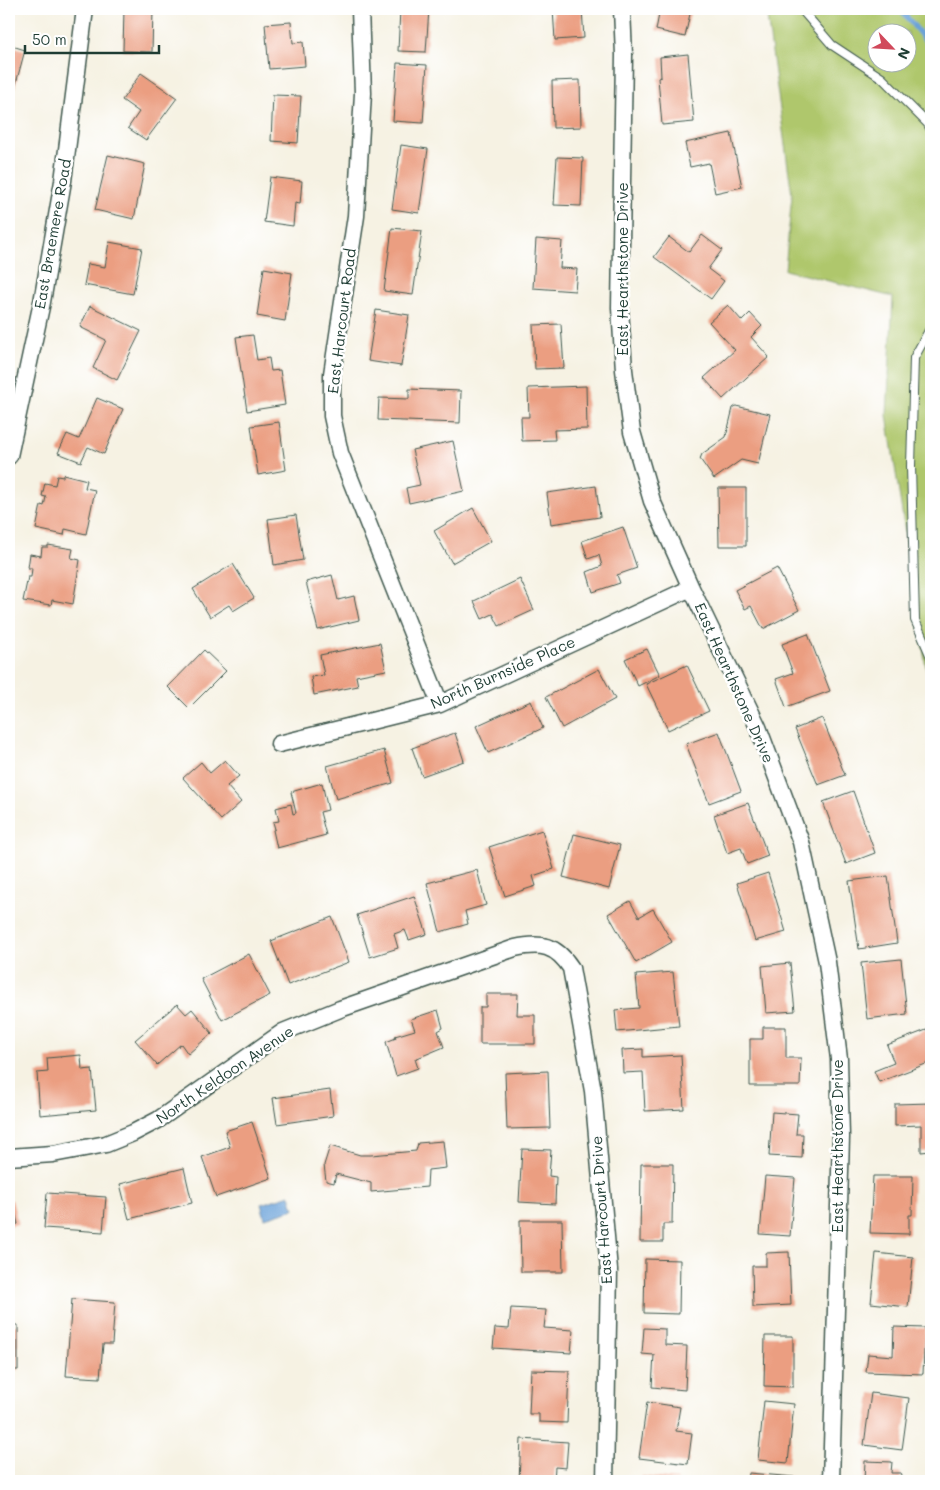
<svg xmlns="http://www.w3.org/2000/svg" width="940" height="1490" viewBox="0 0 940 1490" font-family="Mali,sans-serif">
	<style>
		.green { fill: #afc76c; stroke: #678250; fill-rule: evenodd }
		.water { fill: #6ba2d9; stroke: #457086 }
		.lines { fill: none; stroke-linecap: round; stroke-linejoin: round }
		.stream { stroke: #6ba2d9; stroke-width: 5.5 }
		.building { fill: #eb9e81 }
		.lane-casing { stroke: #3f584e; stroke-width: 10 }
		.street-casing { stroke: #3f584e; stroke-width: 19 }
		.lane { stroke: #fff; stroke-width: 8 }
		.street { stroke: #fff; stroke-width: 16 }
		.labels { text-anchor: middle; stroke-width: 5; stroke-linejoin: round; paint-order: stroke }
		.street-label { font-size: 15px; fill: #1f3d34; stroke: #fff }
	</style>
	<rect width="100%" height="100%" fill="#fff"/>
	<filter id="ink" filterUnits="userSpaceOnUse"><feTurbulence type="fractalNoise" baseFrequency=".02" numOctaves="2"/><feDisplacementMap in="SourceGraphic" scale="10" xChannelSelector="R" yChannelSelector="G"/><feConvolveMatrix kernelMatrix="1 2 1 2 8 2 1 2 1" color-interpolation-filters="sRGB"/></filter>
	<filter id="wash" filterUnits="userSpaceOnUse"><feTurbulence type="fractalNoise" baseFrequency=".0096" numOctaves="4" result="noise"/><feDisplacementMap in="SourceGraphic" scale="20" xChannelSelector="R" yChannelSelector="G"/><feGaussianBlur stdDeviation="1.12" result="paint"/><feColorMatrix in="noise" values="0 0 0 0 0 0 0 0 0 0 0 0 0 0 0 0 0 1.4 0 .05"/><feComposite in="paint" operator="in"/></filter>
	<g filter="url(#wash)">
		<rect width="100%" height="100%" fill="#f6f2e3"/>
		<!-- green -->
		<path class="green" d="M766 9H931V700L887 415 893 297 785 270 792 195ZM878 32H908V62H878Z"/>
		<!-- water -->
		<path class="water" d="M290 1195 294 1209 265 1218 261 1204Z"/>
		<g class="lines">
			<!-- stream -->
			<path class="stream" d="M900 9 931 47"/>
		</g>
		<g id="blocks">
			<!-- building -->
			<path class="building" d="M124 9H153L152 52 123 51Z
				M400 9H429L426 52 398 51Z
				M553 9H582L584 38 555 40Z
				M660 9H691L685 37 656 30Z
				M291 22 293 43 303 42 305 66 269 69 265 24Z
				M9 45 25 50 11 102 9 101Z
				M688 54 694 122 662 125 658 78 661 77 660 57Z
				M397 63 427 65 423 123 393 121Z
				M141 73 177 98 146 140 128 128 139 112 122 100Z
				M580 80 581 127 553 128 552 81Z
				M273 95 301 96 298 143 271 141Z
				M731 133 742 187 715 193 709 163 690 167 685 143Z
				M401 145 428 149 419 213 392 209Z
				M108 155 145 164 134 219 95 210Z
				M557 157 583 158 581 206 554 205Z
				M270 177 302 181 300 204 295 203 293 226 264 222Z
				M392 228 422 231 413 295 384 291Z
				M702 235 722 250 708 269 724 281 711 299 654 257 669 237 689 252Z
				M536 239 562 241 560 268 577 269 575 291 533 288Z
				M109 242 142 248 133 294 84 285 88 264 105 267Z
				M264 268 292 273 285 321 257 316Z
				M728 305 742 321 750 313 762 326 751 337 769 357 723 399 704 378 735 350 709 322Z
				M90 306 141 331 117 380 93 368 106 340 80 327Z
				M376 310 409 315 401 366 368 361Z
				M561 324 564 368 535 369 533 325Z
				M253 335 257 360 269 358 271 371 280 370 285 405 247 411 236 337Z
				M586 386 587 429 554 430 555 440 522 441 521 417H529L528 388Z
				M409 389 461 391 460 423 378 420 379 398 409 399Z
				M97 398 123 409 104 454 88 447 81 462 58 453 67 434 79 439Z
				M736 406 770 414 758 464 741 460 714 479 700 459 702 454 726 437 733 408Z
				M279 422 286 470 258 475 251 426Z
				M453 441 464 491 409 503 406 488 420 485 412 450Z
				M63 474 87 480 85 488 95 490 86 534 65 529 64 535 36 529 41 505 44 506 46 497 42 496 45 483 55 485 57 476 63 477Z
				M596 486 600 517 551 524 547 493Z
				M718 488H746V546H719Z
				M473 508 491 541 452 563 434 531Z
				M296 515 303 560 274 565 268 519Z
				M623 527 637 568 617 575 620 583 593 592 587 572 602 566 599 555 588 559 582 541Z
				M48 545 73 549 71 558 80 560 73 604 52 600 51 605 23 601 28 577H31L32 568H28L30 554 41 556 42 547H48Z
				M233 564 254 598 233 611 229 605 210 617 193 589Z
				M777 568 799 610 763 629 751 606 745 609 735 590Z
				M332 575 338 600 354 596 359 620 318 630 306 582Z
				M520 579 534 610 499 626 493 614 482 619 474 601Z
				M808 634 830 691 786 707 776 679 793 673 782 644Z
				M380 643 386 670 356 676 358 686 314 695 311 677 324 675 320 655Z
				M647 649 660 675 638 686 625 659Z
				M204 650 226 671 189 708 168 687Z
				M687 665 709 711 668 730 646 684Z
				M599 669 615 699 562 728 546 697Z
				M531 701 543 728 488 753 476 726Z
				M822 718 845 775 818 785 795 729Z
				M719 732 741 791 709 803 686 744Z
				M455 733 464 761 422 776 412 748Z
				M384 750 393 783 336 799 327 766Z
				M225 760 239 776 227 786 241 802 221 820 183 778 201 762 210 773Z
				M322 783 328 810 320 812 326 835 277 848 273 830 275 829 273 822 279 821 276 808 291 804 293 814 296 813 291 792Z
				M853 791 875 853 846 864 823 802Z
				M748 803 768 856 747 864 741 848 727 853 714 815Z
				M542 830 554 869 533 876 536 886 505 896 489 847Z
				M574 834 620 845 609 889 563 877Z
				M477 870 486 905 465 911 468 924 440 932 427 883Z
				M768 873 786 932 755 941 737 883Z
				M888 876 897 943 859 949 849 881Z
				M414 896 427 934 409 940 405 930 394 934 398 948 370 957 357 915Z
				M630 901 639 917 653 909 672 942 636 963 608 914Z
				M332 917 349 962 288 985 271 941Z
				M249 954 270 995 222 1020 201 979Z
				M901 959 907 1014 867 1019 861 963Z
				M790 963 795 1011 766 1013 762 966Z
				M673 972 679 1026 617 1032 615 1010 639 1008 636 975Z
				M486 994H518L517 1015H535V1044H480V1007H486Z
				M177 1004 186 1014 192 1009 212 1033 188 1054 181 1044 157 1065 135 1040Z
				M438 1010 443 1028 438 1031 444 1047 415 1059 418 1068 396 1076 386 1042 396 1038 395 1036 415 1030 411 1019Z
				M763 1027H786V1058H801L800 1086H750V1039H763Z
				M929 1029 931 1035V1062L879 1082 874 1071 894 1063 887 1045Z
				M643 1049V1057L681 1055 684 1109 645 1111 643 1072 623 1073 622 1050Z
				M81 1055 82 1070 92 1069 96 1110 40 1115 37 1073 48 1072 47 1058Z
				M548 1071 550 1128 507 1129 505 1073Z
				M330 1090 333 1116 277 1124 273 1098Z
				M931 1103V1151L921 1152V1125L895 1126V1104Z
				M772 1112 798 1114 796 1134H803L802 1158 769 1156Z
				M252 1122 271 1178 216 1197 202 1157 230 1147 225 1131Z
				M443 1141 446 1168 428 1170 427 1187 371 1192V1183L336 1174 334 1183 326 1181 324 1165 330 1146 360 1155H371L416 1151 418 1143Z
				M522 1149 551 1150 549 1176 556 1177 555 1204 519 1202Z
				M641 1164H673L672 1224H663V1242H640Z
				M184 1168 192 1203 129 1219 120 1184Z
				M765 1176 795 1178 790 1236 760 1234Z
				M873 1176H913L912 1215H909V1234L870 1233Z
				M47 1193 106 1197 103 1232 44 1228Z
				M9 1200H12L18 1224 9 1226Z
				M520 1220H562L563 1272H521Z
				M789 1252 791 1305 753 1307 752 1266H766V1253Z
				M876 1253 913 1257 908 1307 871 1303Z
				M645 1259 680 1260 679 1314 644 1313Z
				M72 1299 115 1302 112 1344H103L100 1378 66 1376Z
				M511 1308 546 1310 544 1328 573 1330 571 1353 493 1348 495 1328 509 1329Z
				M9 1325H18V1370H9Z
				M894 1327 925 1328 923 1374 866 1372 868 1354 893 1356Z
				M644 1328 665 1329V1345L687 1346 685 1390 652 1387 654 1355 642 1354Z
				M765 1336H793V1387L764 1386Z
				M531 1370 569 1371 567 1423 539 1422V1414H529Z
				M871 1393 909 1398 902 1450 864 1445Z
				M9 1401 13 1402 12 1445 9 1444Z
				M764 1401 794 1404 788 1463 758 1460Z
				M647 1402 680 1407 676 1431 692 1433 688 1464 639 1458Z
				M521 1439 568 1442 566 1468 555 1467 554 1481H519Z
				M865 1461 892 1462 891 1473H901L900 1481H864Z
				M749 1473 794 1477 793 1481H748Z
				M641 1476 677 1480V1481H640Z"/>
		</g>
	</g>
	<g filter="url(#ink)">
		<use href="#blocks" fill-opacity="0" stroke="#3f584e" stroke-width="1"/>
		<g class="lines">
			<defs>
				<path id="lane" d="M801 9 832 45 882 78 928 124 931 130
					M931 327 914 358 911 466 915 620 931 657"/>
				<path id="street" d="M360 9 363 93 356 216 332 374V416L340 453 440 704
					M622 9 624 55 620 308 624 370 632 432 652 501 691 588 758 727 801 842 827 962 839 1059 841 1137 831 1481
					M9 456 42 302 63 181 85 9
					M279 744 440 704 691 588
					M9 1157 53 1154 106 1144 133 1133 158 1120 283 1032 340 1009 515 948C541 942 556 945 571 968L593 1091 609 1270 605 1481"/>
			</defs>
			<!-- lane casing -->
			<use href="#lane" class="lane-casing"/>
			<!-- street casing -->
			<use href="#street" class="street-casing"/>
			<!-- lane -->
			<use href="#lane" class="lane"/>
			<!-- street -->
			<use href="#street" class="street"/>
		</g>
	</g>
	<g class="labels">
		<!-- street labels -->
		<g class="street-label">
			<text transform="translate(53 234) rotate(-80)" y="5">East Braemere Road</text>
			<text transform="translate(623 269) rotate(-90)" y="5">East Hearthstone Drive</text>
			<text transform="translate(342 321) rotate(-83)" y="5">East Harcourt Road</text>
			<text transform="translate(503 673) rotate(-24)" y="5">North Burnside Place</text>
			<text transform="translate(734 683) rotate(66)" y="5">East Hearthstone Drive</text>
			<text transform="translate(225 1075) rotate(-34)" y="5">North Keldoon Avenue</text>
			<text transform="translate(838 1146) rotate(-90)" y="5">East Hearthstone Drive</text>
			<text transform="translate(602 1210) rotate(-94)" y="5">East Harcourt Drive</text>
		</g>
	</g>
	<!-- margin -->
	<rect width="940" height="1490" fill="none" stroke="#fff" stroke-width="30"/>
	<!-- north arrow -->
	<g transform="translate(892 48) rotate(115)"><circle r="24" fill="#ffffff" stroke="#a5b1ae"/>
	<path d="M0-4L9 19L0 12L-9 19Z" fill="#d1495b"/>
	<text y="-8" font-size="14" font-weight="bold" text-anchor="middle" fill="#1f3d34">N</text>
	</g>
	<!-- scale -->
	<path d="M25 45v8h134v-8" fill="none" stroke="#1f3d34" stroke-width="2.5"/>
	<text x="32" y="45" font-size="15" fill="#1f3d34" stroke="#ffffff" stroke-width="4" paint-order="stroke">50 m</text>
</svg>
